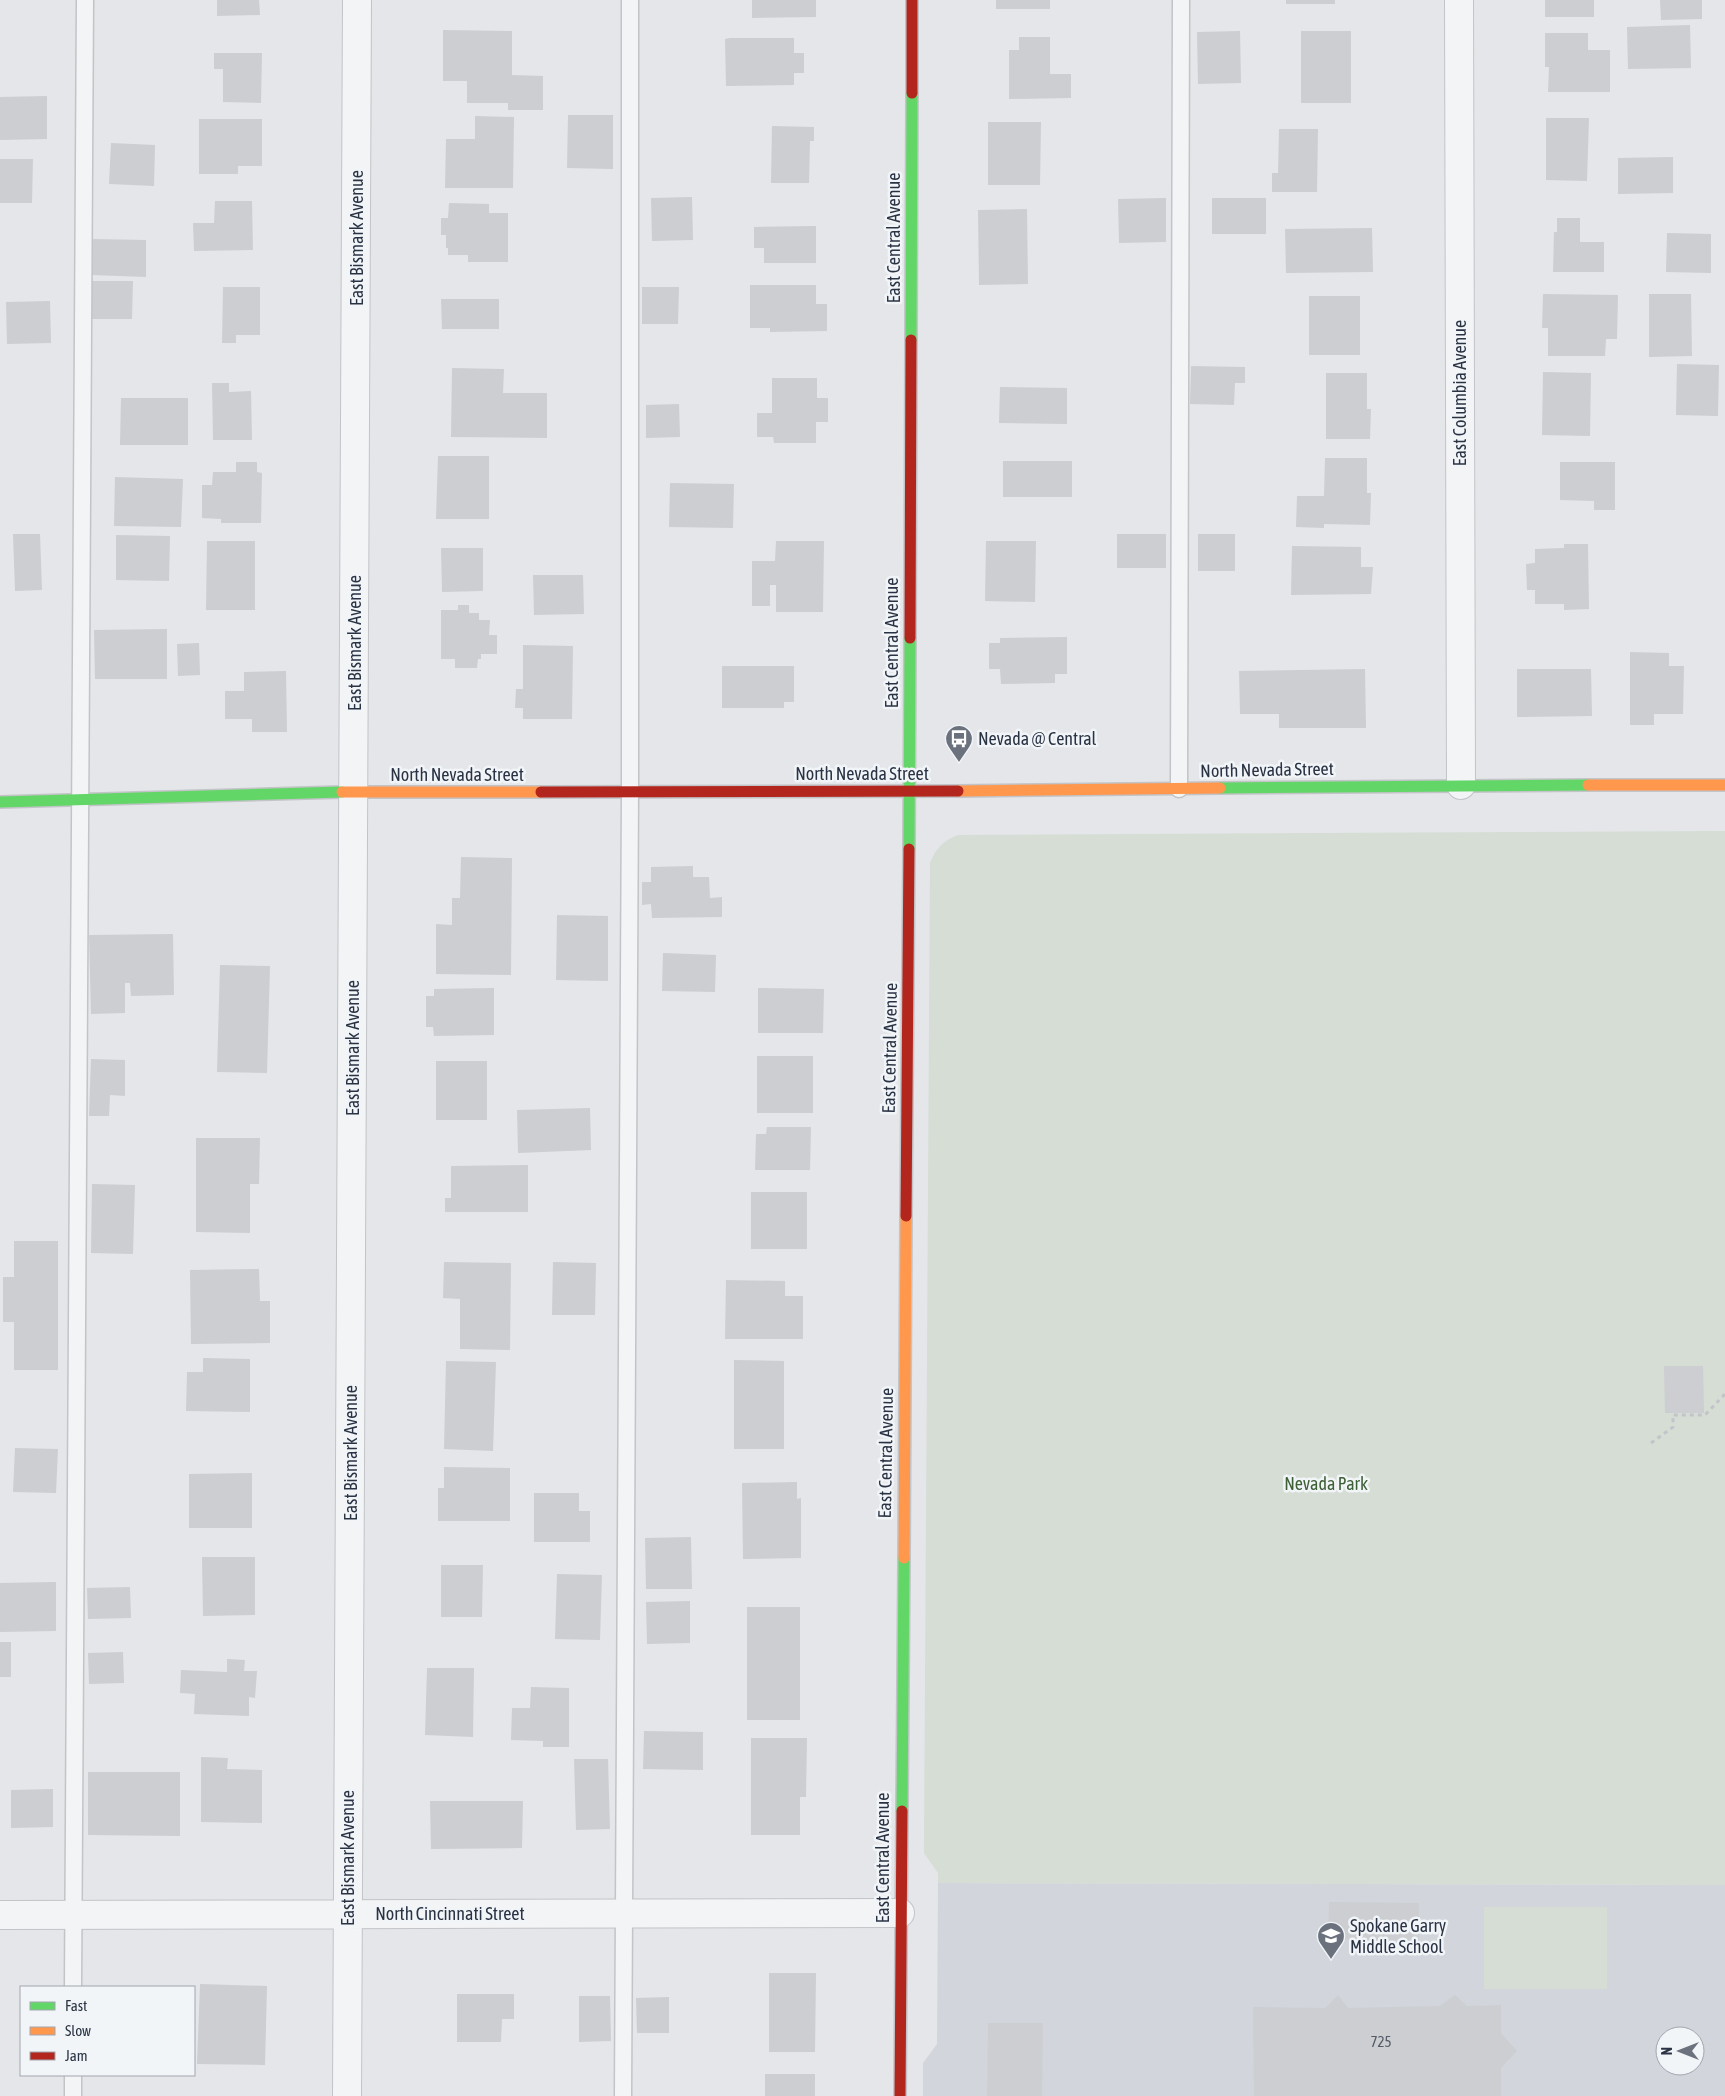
<svg xmlns="http://www.w3.org/2000/svg" width="1725" height="2096" viewBox="0 0 1725 2096" font-family="'Asap Condensed',sans-serif">
	<style>
		.built { fill: #d2d6dc; fill-rule: evenodd }
		.green { fill: #d5ddd4 }
		.building { fill: #ccced2 }
		.lines { fill: none; stroke-linecap: round; stroke-linejoin: round }
		.lane-casing { stroke: #c2c4c7; stroke-width: 19 }
		.street-casing { stroke: #c2c4c7; stroke-width: 30 }
		.fast-casing { stroke: #c2c4c7; stroke-width: 14 }
		.slow-casing { stroke: #c2c4c7; stroke-width: 14 }
		.jam-casing { stroke: #c2c4c7; stroke-width: 14 }
		.path { stroke: #c3c4c9; stroke-width: 3; stroke-dasharray: 4 4; stroke-linecap: butt }
		.lane { stroke: #f3f4f6; stroke-width: 16 }
		.street { stroke: #f3f4f6; stroke-width: 28 }
		.fast { stroke: #63d668; stroke-width: 11 }
		.slow { stroke: #ff974d; stroke-width: 11 }
		.jam { stroke: #b3261e; stroke-width: 11 }
		.labels { text-anchor: middle; stroke-width: 5; stroke-linejoin: round; paint-order: stroke }
		.number-label { font-size: 15px; fill: #535a68 }
		.street-label { font-size: 18px; fill: #2a3344; stroke: #f2f5f8 }
		.poi-label { font-size: 18px; fill: #2a3344; stroke: #f2f5f8; text-anchor: start }
		.park-label { font-size: 18px; fill: #3e6036; stroke: #f2f5f8 }
	</style>
	<rect width="100%" height="100%" fill="#e4e6e9"/>
	<!-- built -->
	<path class="built" d="M938 1883 1725 1885V2096H923V2063L937 2044ZM1665 2036H1695V2066H1665Z"/>
	<!-- green -->
	<path class="green" d="M1725 831V1885L938 1883V1873L924 1853 930 863C936 848 943 841 958 835Z
		M1484 1907H1607V1989H1484Z"/>
	<!-- building -->
	<path class="building" d="M217 0H259L260 15 217 16Z
		M752 0H816V17L752 18Z
		M996 0H1050V9H996Z
		M1286 0H1335V4H1286Z
		M1545 0H1594V17H1545Z
		M1660 0H1702V19L1661 20Z
		M1690 25 1691 68 1628 69 1627 27Z
		M443 30 512 31V75L543 76V110H508V103H467V81H443Z
		M1240 31 1241 83 1198 84 1197 32Z
		M1301 31H1351V103H1301Z
		M1545 33H1588V50H1610V92H1548L1549 67H1545Z
		M1019 37H1050V74H1071V98L1009 99V50H1019Z
		M730 38H794V53H804V73H794V85L726 86 725 39Z
		M214 53H262L261 103 223 102V69H214Z
		M47 96V139L0 140V97Z
		M568 115H613V169L567 168Z
		M475 116 514 117 513 188H445L446 139H475Z
		M1546 118H1589L1587 181 1546 180Z
		M199 119H262V166H238V174H199Z
		M988 122H1041L1040 185H988Z
		M772 126 814 127V141H810L809 183H771Z
		M1279 129H1318L1317 192H1272V173H1278Z
		M111 143 155 145 154 186 109 184Z
		M1673 157V193L1618 194V158Z
		M0 159H33L32 203H0Z
		M692 197 693 240 652 241 651 198Z
		M1166 198V242L1119 243 1118 199Z
		M1212 198H1266V234H1212Z
		M215 201H252L253 250 194 251 193 223H214Z
		M449 203 489 204V213H508V262H468V255H448V248H446V235H441V218H448Z
		M1027 209 1028 284 979 285 978 210Z
		M1557 218H1580V242H1604V272H1553L1554 232H1557Z
		M816 226V263H764V248H754V227Z
		M1372 228 1373 272 1286 273 1285 229Z
		M1667 233 1711 234V273L1666 272Z
		M93 239 146 240V277L92 275Z
		M91 281H133L132 319H91Z
		M750 285H816V304H827V331L770 332V328H750Z
		M223 287H260V335H236V343H222Z
		M642 287H679L678 324H642Z
		M1543 294 1618 295 1617 339H1606L1605 356H1548V328H1542Z
		M1649 294H1691L1692 356 1649 357Z
		M1309 296H1360V355H1309Z
		M441 299H499V329H442Z
		M50 301 51 343 7 344 6 302Z
		M1677 364 1719 365 1718 416 1676 415Z
		M1191 366 1245 367V383H1235L1234 405 1190 404Z
		M452 368 504 369 503 393H547V438L451 437Z
		M1543 372 1591 373 1590 436 1542 435Z
		M1326 373H1367V409H1371L1370 439H1326Z
		M772 378H817V398H828V422H816V443H774L773 437H757V413H772Z
		M212 383H229V392L251 391 252 440H213Z
		M1000 387 1067 388V424L999 423Z
		M121 398H188V445H120Z
		M679 404 680 437 646 438V405Z
		M438 456H489V519H436Z
		M1325 458H1367V493H1371L1370 525 1324 524V528L1296 527 1297 496H1324Z
		M1003 461H1072V497H1003Z
		M236 462H257V472L262 473 261 523H221V519L202 518V485H212L213 472H236Z
		M1560 462H1615V510H1594V501L1560 500Z
		M115 477 183 479 181 527 114 526Z
		M670 483 734 484 733 528 669 527Z
		M13 534H40L42 590 15 591Z
		M1117 534H1166V568H1117Z
		M1198 534H1235V571H1198Z
		M116 535 170 536 169 581 116 580Z
		M207 541H255V610H206Z
		M776 541H824L823 612H776V585H770V606H752V561H775Z
		M986 541H1036L1035 602 985 601Z
		M1564 544H1588L1589 609 1564 610V604H1535V590H1527L1526 564 1535 563V549L1564 548Z
		M1292 546 1361 547V567H1373L1371 594 1291 595Z
		M441 548H483V591L442 592Z
		M533 575H583L584 614 534 615Z
		M458 605H469V613H479V620H490L489 635H497V654H481V659H478L477 668H455V659H441V610H458Z
		M167 629V679H95L94 630Z
		M1067 637V674H1055V683L1001 684 1000 669H989V643H1000V638Z
		M199 643 200 675 178 676 177 644Z
		M523 645 573 646 572 719H523V708H515L516 689H523Z
		M1630 652 1669 653V666H1684L1683 714H1654V725H1630Z
		M722 666H794V702H784V708H722Z
		M1365 669 1366 728H1279V714H1240L1239 671Z
		M1517 669H1591L1592 716 1517 717Z
		M286 671 287 732H252V719H225V691H244V672Z
		M461 857 512 858 511 975 436 974V924L452 925V898H460Z
		M693 866V877H709L710 898 722 897V917L652 918 651 904 642 905V882H651V867Z
		M557 915 608 916V981L556 980Z
		M173 934 174 995 131 996 130 983H125V1013L91 1014 89 935Z
		M663 953 716 955 715 992 662 991Z
		M220 965 270 966 267 1073 217 1072Z
		M494 988V1035L434 1036 433 1027H426V996H434V989Z
		M758 988 824 989 823 1033H758Z
		M757 1056H813V1113H757Z
		M91 1059 125 1060V1096L110 1095 109 1116H89Z
		M436 1061H487V1120H436Z
		M590 1108 591 1150 518 1153 517 1110Z
		M767 1127H811L810 1170H755L756 1134H766Z
		M196 1138H260L259 1184H250V1233L196 1232Z
		M528 1165V1212H445V1198H451V1166Z
		M92 1184 135 1185 133 1254 91 1253Z
		M751 1192H807V1249H751Z
		M14 1241H58V1370H14V1322H3V1277H14Z
		M444 1262 511 1263 510 1350 460 1349V1299L443 1298Z
		M553 1262 596 1263 595 1315H552Z
		M259 1269 260 1301H270V1343L191 1344 190 1270Z
		M726 1280 785 1281V1296H803V1339H725Z
		M203 1358 250 1359V1412L186 1411 187 1372H203Z
		M734 1360 784 1361V1449H734Z
		M446 1361 496 1362 493 1451 444 1449Z
		M1664 1366H1703L1704 1413H1665Z
		M15 1448 58 1449 56 1493 13 1492Z
		M444 1467 510 1468V1521H438V1488H444Z
		M252 1473V1528H189V1474Z
		M797 1482V1499L801 1498V1558L743 1559 742 1483Z
		M534 1493H579V1511H590V1542H534Z
		M691 1537 692 1589H646L645 1538Z
		M202 1557H255V1615L203 1616Z
		M441 1565H483L482 1617H441Z
		M557 1574 602 1575 600 1640 555 1639Z
		M56 1582V1631L0 1632V1583Z
		M130 1587 131 1618 88 1619 87 1588Z
		M690 1601V1643L647 1644 646 1602Z
		M747 1607H800V1720H747Z
		M0 1642H11V1677H0Z
		M123 1652 124 1683 89 1684 88 1653Z
		M227 1659 245 1660 244 1671H257L255 1698 249 1697V1716L194 1714 195 1694 180 1693 181 1670 227 1672Z
		M427 1668H474L473 1737 425 1735Z
		M531 1687 569 1688V1747H543V1741L511 1740 512 1708H530Z
		M644 1731 703 1732V1770L643 1769Z
		M751 1738H807L806 1797H800V1835H751Z
		M201 1757 228 1758 227 1769 262 1770V1823L201 1822Z
		M574 1759H608L610 1829 576 1830Z
		M88 1772H180V1836L88 1835Z
		M53 1789V1827L11 1828V1790Z
		M430 1801H523L522 1848 431 1849Z
		M1329 1902 1419 1903V1941L1328 1939Z
		M769 1973H816L815 2052H769Z
		M200 1984 267 1986 265 2065 197 2064Z
		M457 1994H514V2019H502L501 2042H457Z
		M1338 1995 1348 2008 1440 2006 1455 1995 1467 2006 1501 2005V2033L1517 2051 1501 2068V2096H1254L1253 2007 1325 2008Z
		M579 1996H610L611 2041 579 2042Z
		M669 1997V2033H637L636 1998Z
		M988 2023H1043L1042 2096H987Z
		M765 2074H815V2096H765Z"/>
	<g class="lines">
		<defs>
			<path id="lane" d="M1179 789 1181 0
				M73 1987 85 0
				M73 2075V2096
				M623 2096 630 792V0"/>
			<path id="street" d="M1459 0 1461 785
				M0 1915 900 1913
				M347 2096 357 0"/>
			<path id="fast" d="M911 340 912 93
				M1220 788 1588 785
				M0 802 342 792
				M909 849 910 638
				M902 1811 904 1558"/>
			<path id="slow" d="M1588 785H1725
				M958 791 1220 788
				M342 792H541
				M904 1558 906 1216"/>
			<path id="jam" d="M912 93V0
				M910 638 911 340
				M541 792 958 791
				M906 1216 909 849
				M900 2096 902 1811"/>
		</defs>
		<!-- lane casing -->
		<use href="#lane" class="lane-casing"/>
		<!-- street casing -->
		<use href="#street" class="street-casing"/>
		<!-- fast casing -->
		<use href="#fast" class="fast-casing"/>
		<!-- slow casing -->
		<use href="#slow" class="slow-casing"/>
		<!-- jam casing -->
		<use href="#jam" class="jam-casing"/>
		<!-- path -->
		<path class="path" d="M1651 1443 1673 1427V1415H1705L1725 1394"/>
		<!-- lane -->
		<use href="#lane" class="lane"/>
		<!-- street -->
		<use href="#street" class="street"/>
		<!-- fast -->
		<use href="#fast" class="fast"/>
		<!-- slow -->
		<use href="#slow" class="slow"/>
		<!-- jam -->
		<use href="#jam" class="jam"/>
	</g>
	<!-- icons -->
	<defs>
		<symbol id="bus-pin" viewBox="-11 -11 22 30"><path d="M0 17L-7.5 6A9.5 9.5 0 1 1 7.5 6Z" fill="#6b727e" stroke="#f2f5f8"/><path d="M-5-6H5V4H4V6H2V4H-2V6H-4V4H-5ZM-3.5-4V0h7V-4ZM-3.5 1.2v1.5H-2V1.2ZM2 1.2v1.5H3.5V1.2Z" fill="#fff"/></symbol>
		<symbol id="school-pin" viewBox="-11 -11 22 30"><path d="M0 17L-7.5 6A9.5 9.5 0 1 1 7.5 6Z" fill="#6b727e" stroke="#f2f5f8"/><path d="M0-5L7-2L0 1L-7-2ZM-4 1L0 2.5L4 1V4Q0 6-4 4Z" fill="#fff"/></symbol>
	</defs>
	<g fill-rule="evenodd">
		<use href="#bus-pin" x="943" y="723" width="32" height="43"/>
		<use href="#school-pin" x="1315" y="1920" width="32" height="43"/>
	</g>
	<g class="labels">
		<!-- number labels -->
		<g class="number-label">
			<text x="1381" y="2047">725</text>
		</g>
		<!-- street labels -->
		<g class="street-label">
			<text transform="translate(357 238) rotate(-90)" y="6">East Bismark Avenue</text>
			<text transform="translate(894 238) rotate(-90)" y="6">East Central Avenue</text>
			<text transform="translate(1460 393) rotate(-90)" y="6">East Columbia Avenue</text>
			<text transform="translate(355 643) rotate(-90)" y="6">East Bismark Avenue</text>
			<text transform="translate(892 643) rotate(-90)" y="6">East Central Avenue</text>
			<text transform="translate(1267 770) rotate(-1)" y="6">North Nevada Street</text>
			<text x="862" y="780">North Nevada Street</text>
			<text x="457" y="781">North Nevada Street</text>
			<text transform="translate(353 1048) rotate(-90)" y="6">East Bismark Avenue</text>
			<text transform="translate(890 1048) rotate(-89)" y="6">East Central Avenue</text>
			<text transform="translate(351 1453) rotate(-90)" y="6">East Bismark Avenue</text>
			<text transform="translate(886 1453) rotate(-89)" y="6">East Central Avenue</text>
			<text transform="translate(348 1858) rotate(-90)" y="6">East Bismark Avenue</text>
			<text transform="translate(883 1858) rotate(-90)" y="6">East Central Avenue</text>
			<text x="450" y="1920">North Cincinnati Street</text>
		</g>
		<!-- poi labels -->
		<g class="poi-label">
			<text x="978" y="745">Nevada @ Central</text>
			<text x="1350" y="1932">Spokane Garry<tspan x="1350" dy="21">Middle School</tspan></text>
		</g>
		<!-- park labels -->
		<g class="park-label">
			<text x="1326" y="1490">Nevada Park</text>
		</g>
	</g>
	<!-- legend -->
	<rect x="20" y="1986" width="175" height="90" fill="#f2f5f8" stroke="#a2a7b0"/>
	<rect x="30" y="2002" width="25" height="8" fill="#63d668" stroke="#a2a7b0"/>
	<text x="65" y="2011" font-size="15" fill="#2a3344">Fast</text>
	<rect x="30" y="2027" width="25" height="8" fill="#ff974d" stroke="#a2a7b0"/>
	<text x="65" y="2036" font-size="15" fill="#2a3344">Slow</text>
	<rect x="30" y="2052" width="25" height="8" fill="#b3261e" stroke="#a2a7b0"/>
	<text x="65" y="2061" font-size="15" fill="#2a3344">Jam</text>
	<!-- north arrow -->
	<g transform="translate(1680 2051) rotate(270)"><circle r="24" fill="#f2f5f8" stroke="#a2a7b0"/>
	<path d="M0-4L9 19L0 12L-9 19Z" fill="#6b727e"/>
	<text y="-8" font-size="14" font-weight="bold" text-anchor="middle" fill="#2a3344">N</text>
	</g>
</svg>
